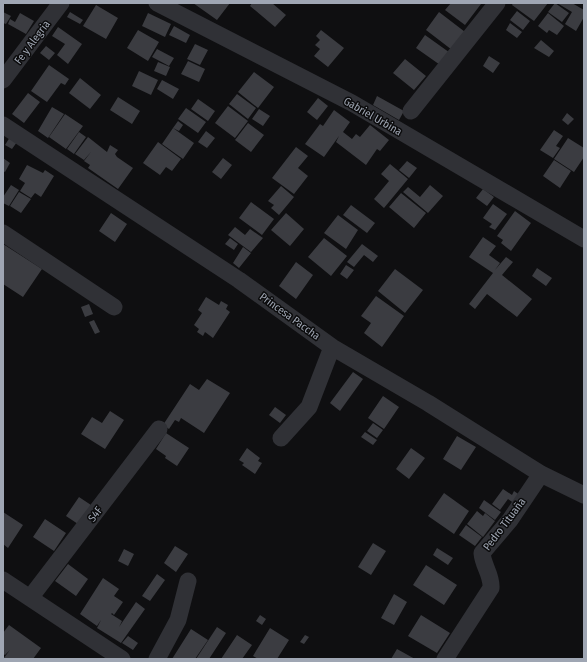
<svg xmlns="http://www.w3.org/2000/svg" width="587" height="662" viewBox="0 0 587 662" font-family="'Fira Sans Condensed',sans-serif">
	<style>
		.building { fill: #3b3c41 }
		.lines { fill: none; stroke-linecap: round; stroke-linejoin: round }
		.minor { stroke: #303136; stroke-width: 17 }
		.labels { text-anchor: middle; stroke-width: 3; stroke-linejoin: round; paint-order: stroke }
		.street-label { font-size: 11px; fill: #9fa6b3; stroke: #0b0b0c }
	</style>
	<rect width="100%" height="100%" fill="#0f0f11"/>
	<!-- building -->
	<path class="building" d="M193 3H230L217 20Z
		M252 3H272L286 15 275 27 250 6Z
		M451 3H480L481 4 465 25 445 10Z
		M513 3H548L534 21 512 5Z
		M555 3 569 13 562 22 548 12Z
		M557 3H572L584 10V17L576 31 565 24 572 12Z
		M96 5 118 18 106 39 83 26Z
		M517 11 530 21 523 30 510 20Z
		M3 12 11 16 6 24 3 23Z
		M70 12 83 20 80 24 67 17Z
		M439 12 469 35 456 53 426 30Z
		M20 13 34 21 26 34 8 24 10 19 15 22Z
		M148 13 171 24 165 37 142 26Z
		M548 13 564 26 557 35 549 30 547 33 538 26Z
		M510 23 522 32 517 38 506 30Z
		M174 26 190 35 186 43 169 35Z
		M58 27 82 44 68 64 57 55 65 44 52 36Z
		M138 30 159 42 148 61 127 48Z
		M321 30 344 48 328 67 314 56 320 49 315 45 320 40 316 36Z
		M425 35 453 55 443 67 416 48Z
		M541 40 554 51 549 57 534 48Z
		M195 44 208 50 200 65 187 59Z
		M46 46 55 53 49 60 40 53Z
		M157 49 174 58 169 66 152 57Z
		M489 56 500 63 493 73 483 66Z
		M405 59 426 76 414 90 393 73Z
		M188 61 205 69 199 82 181 74Z
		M158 62 170 67 166 76 154 71Z
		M49 65 69 79 65 85 61 83 47 102 31 91Z
		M139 71 158 80 151 95 132 86Z
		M254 72 274 87 258 108 238 92Z
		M80 78 101 95 90 109 69 93Z
		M162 80 179 89 173 99 157 89Z
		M28 93 40 102 24 123 12 114Z
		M237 94 256 108 248 119 229 104Z
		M377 96 404 111 399 120 373 105Z
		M118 97 140 111 132 124 110 110Z
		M318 98 328 106 317 120 307 112Z
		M198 99 215 111 208 121 191 109Z
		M228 106 248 121 235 138 215 123Z
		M52 107 64 114 48 138 38 131Z
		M186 108 206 122 198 133 178 119Z
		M259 109 270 116 263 126 252 119Z
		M334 110 350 122 343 132 352 139 356 134 360 137 370 125 389 140 380 151 377 149 366 165 336 142 339 136 324 157 305 144 320 124 323 126Z
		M567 113 574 119 568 125 562 120Z
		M65 114 83 126 66 149 49 137Z
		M178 121 183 125 179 131 173 128Z
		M248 123 264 135 251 152 235 140Z
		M173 128 194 143 183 159 162 144Z
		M554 130 563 136 556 146 560 148 553 158 540 150Z
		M206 131 215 138 207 148 198 142Z
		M79 132 86 137 74 154 67 149Z
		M10 137 17 142 12 149 5 145Z
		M88 137 107 152 110 145 118 150 115 154 117 157 133 168 118 189 88 168 90 165 84 161 91 152 84 160 75 154Z
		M568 138 584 148V157L574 172 554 159Z
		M158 142 181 159 172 171 166 167 160 175 143 163Z
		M296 147 308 156 298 168 308 176 294 194 272 178Z
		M3 158 10 163 5 172 3 171Z
		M223 158 232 165 221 179 212 172Z
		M554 160 571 171 560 188 543 176Z
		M407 161 417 168 409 178 399 170Z
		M390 164 408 179 384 208 374 199 389 181 381 174Z
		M27 165 43 173 45 170 54 176 41 197 35 193 31 198 20 191 25 183 19 179Z
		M11 185 19 190 9 206 3 203V197Z
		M430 185 443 196 428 213 403 192 408 187 420 197Z
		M281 186 294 197 279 215 271 208 274 205 268 201Z
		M483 189 494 197 487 206 476 198Z
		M19 192 31 199 21 213 10 206Z
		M401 193 426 213 414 228 389 207Z
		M251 202 274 219 262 235 239 218Z
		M493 204 507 214 495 230 489 227 492 224 483 218Z
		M351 205 375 223 367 233 343 215Z
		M515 211 531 223 511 251 501 243 503 240 497 236Z
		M111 213 127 224 115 242 99 231Z
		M286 213 304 229 290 246 271 230Z
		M338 215 358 230 346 249 324 233Z
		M235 227 245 235 250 229 263 238 251 252 228 235Z
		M483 237 496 246 489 255 500 263 495 270 506 257 513 262 502 275 532 299 517 317 487 294 475 309 469 304 493 273 469 257Z
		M230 238 238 244 234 250 225 244Z
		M324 238 347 256 331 276 308 257Z
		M3 244 42 269 23 297 3 284Z
		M362 244 378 256 373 262 364 255 354 267 347 262Z
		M243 247 251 253 239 268 233 263Z
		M296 262 313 275 296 299 279 286Z
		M346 265 354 270 347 279 340 274Z
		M537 268 552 278 546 286 532 276Z
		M395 269 423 290 405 313 378 291Z
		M376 296 404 316 382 347 364 333 371 323 361 316Z
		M206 297 219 305 221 301 228 305 226 309 230 312 213 338 205 332 203 336 197 332 199 329 194 325 202 313 198 310Z
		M89 304 93 314 85 317 81 307Z
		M94 320 100 332 95 334 89 322Z
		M353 372 363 379 340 411 330 403Z
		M207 379 230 393 204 433 181 418 179 422 175 420 169 429 163 425 190 384 199 390Z
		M383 396 399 407 384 429 368 418Z
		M275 407 286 415 280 423 269 415Z
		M110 411 124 420 105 449 81 434 92 417 102 423Z
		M373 423 383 430 377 438 367 431Z
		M365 432 377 440 373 445 361 437Z
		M166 433 189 448 177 466 165 458 166 456 156 449Z
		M457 436 476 447 461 470 443 459Z
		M247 448 260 458 258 461 262 463 255 474 242 465 244 463 239 460Z
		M411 448 425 458 409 479 396 469Z
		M503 489 512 495 514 491 521 496 515 504 508 499 500 510 492 504Z
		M444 493 469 511 454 534 428 516Z
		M79 497 94 507 81 526 66 516Z
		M484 500 501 512 495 520 479 508Z
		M477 511 483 516 485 513 495 521 483 537 467 524Z
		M3 512 23 525 8 548 3 544Z
		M45 519 66 533 54 551 33 537Z
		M466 525 482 537 475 546 459 535Z
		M373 543 386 551 371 575 358 567Z
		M175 546 188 554 176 572 164 563Z
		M437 548 453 558 448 565 433 555Z
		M124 549 134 554 128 566 118 561Z
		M68 564 88 579 76 596 55 581Z
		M426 565 457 585 444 605 413 585Z
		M157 574 165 580 150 601 142 596Z
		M103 578 119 589 114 596 123 602 114 615 112 613 106 620 111 614 122 621 119 627 136 602 145 609 121 643 97 628 101 620 97 626 80 614Z
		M394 594 407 602 394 625 381 618Z
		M260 615 266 619 262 625 256 621Z
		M421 615 450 633 437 653 408 636Z
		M9 625 41 648 33 659H3L10 650 5 655 3 654V633Z
		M217 627 226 633 209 659H196Z
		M270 628 289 640 277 659H258L253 656Z
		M191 629 208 640 195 659H172Z
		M237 635 252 645 242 659H221Z
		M305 635 309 637 304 644 300 642Z
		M128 636 138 643 133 650 122 643Z
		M397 649 415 659H391Z"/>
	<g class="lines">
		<!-- minor -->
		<path class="minor" d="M157 3 352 103 584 239
			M3 80 61 3
			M411 111 497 3
			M3 125 239 280 332 347 428 403 541 474 584 495
			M3 233 114 307
			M281 438 309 407 332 347
			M3 580 122 659
			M30 598 159 429
			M157 659 178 620 188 581
			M445 659 491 588C492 575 483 566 482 553L510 520 541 474"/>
	</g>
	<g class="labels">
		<!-- street labels -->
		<g class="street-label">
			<text transform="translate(32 42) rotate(-53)" y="4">Fe y Alegria</text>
			<text transform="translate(373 116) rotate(30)" y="4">Gabriel Urbina</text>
			<text transform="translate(290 316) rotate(36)" y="4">Princesa Paccha</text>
			<text transform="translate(95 514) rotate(-53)" y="4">S4F</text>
			<text transform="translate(504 524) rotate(-53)" y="4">Pedro Tituaña</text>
		</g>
	</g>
	<!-- border -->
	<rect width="587" height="662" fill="none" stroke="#9fa6b3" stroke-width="8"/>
</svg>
